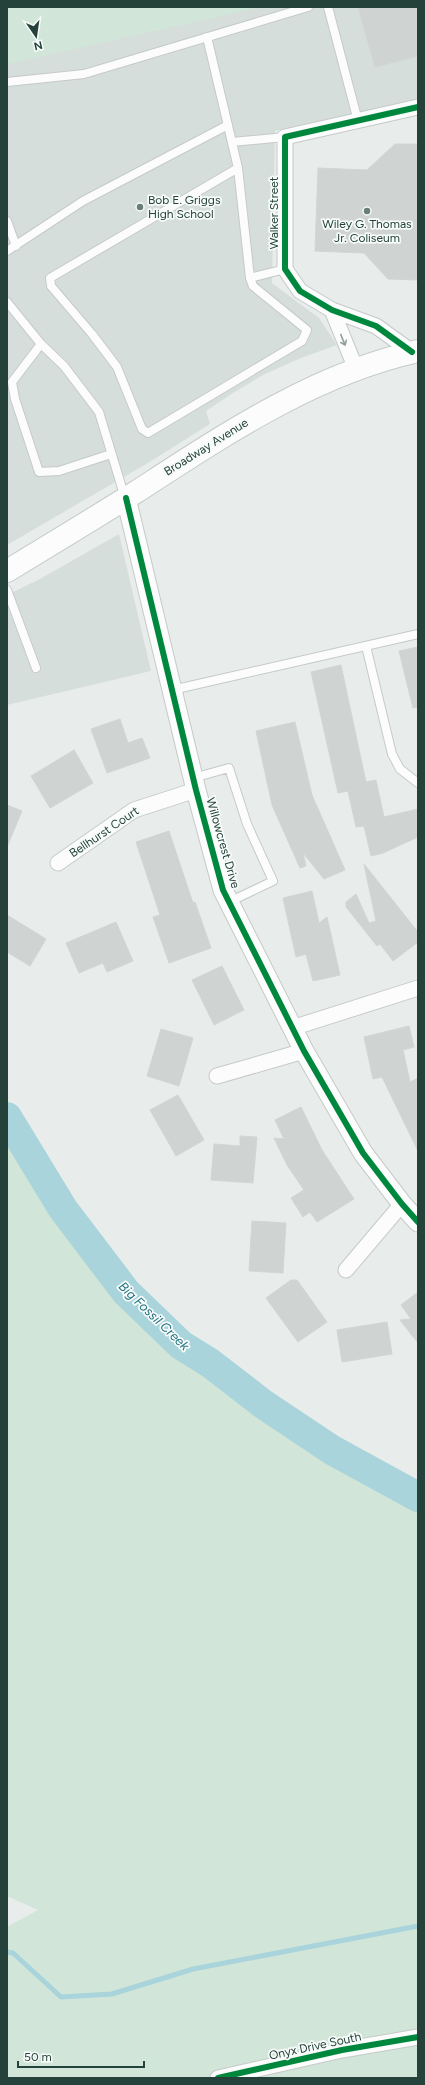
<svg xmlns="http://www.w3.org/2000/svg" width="425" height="2085" viewBox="0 0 425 2085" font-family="Figtree,sans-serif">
	<rect width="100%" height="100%" fill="#e8edeb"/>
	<path fill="#d6dedb" d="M 7,7 L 418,7 L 418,99 L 275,131 L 272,283 L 319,318 L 337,345 L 301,358 L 263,375 L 233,393 L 206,411 L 210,424 L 148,463 L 7,545 Z
		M 119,534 L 151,671 L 7,705 L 7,595 L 40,579 Z"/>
	<path fill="#d1e6d8" d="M 7,7 L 262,7 L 7,64 Z
		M 7,1117 L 63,1209 L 126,1292 L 181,1345 L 210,1363 L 263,1404 L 332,1450 L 418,1497 L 418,2078 L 7,2078 L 7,1927 L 38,1910 L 7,1896 Z"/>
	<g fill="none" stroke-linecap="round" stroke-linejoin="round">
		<path stroke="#a9d4db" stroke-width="5" d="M 7,1952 L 13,1953 L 61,1997 L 112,1994 L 193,1969 L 418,1926"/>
		<path stroke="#a9d4db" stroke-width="30" d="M 7,1117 L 63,1209 L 126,1292 L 181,1345 L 210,1363 L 263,1404 L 332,1450 L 418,1497"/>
	</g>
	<path fill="#cfd4d2" stroke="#d1d6d4" d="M 358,7 L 418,7 L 418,56 L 375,67 Z
		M 395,144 L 418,144 L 418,280 L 388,279 L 364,253 L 315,251 L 318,168 L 367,170 Z
		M 418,647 L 418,707 L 413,708 L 399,651 Z
		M 341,665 L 366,782 L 376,780 L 384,817 L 418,809 L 418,837 L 383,853 L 371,856 L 364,826 L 356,827 L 348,791 L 338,793 L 311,672 Z
		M 120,719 L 128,743 L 142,738 L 150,758 L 107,773 L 91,729 Z
		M 295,722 L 312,795 L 345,870 L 324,879 L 303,853 L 306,866 L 300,868 L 272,805 L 256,731 Z
		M 74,750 L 93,783 L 50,808 L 31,776 Z
		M 7,805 L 22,811 L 7,847 Z
		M 169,831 L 193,903 L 195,902 L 211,948 L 169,963 L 153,917 L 160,915 L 136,842 Z
		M 364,864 L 418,932 L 418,942 L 393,961 L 380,944 L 377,946 L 346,907 L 346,902 L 356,894 L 369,923 L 376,921 Z
		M 312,891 L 319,923 L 327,917 L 340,975 L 313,981 L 306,954 L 296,957 L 283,898 Z
		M 7,915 L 46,939 L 30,966 L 7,952 Z
		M 116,922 L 133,961 L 107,972 L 103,963 L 79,973 L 66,943 Z
		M 222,966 L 244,1010 L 214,1025 L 192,980 Z
		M 409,1026 L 414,1047 L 403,1050 L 410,1082 L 418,1078 L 418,1151 L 382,1077 L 373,1079 L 364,1037 Z
		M 161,1029 L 193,1038 L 179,1086 L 147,1076 Z
		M 178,1095 L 204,1140 L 176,1156 L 150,1110 Z
		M 301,1107 L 322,1150 L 354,1199 L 317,1222 L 310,1212 L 303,1217 L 291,1198 L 304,1190 L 287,1165 L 274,1138 L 284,1139 L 275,1120 Z
		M 240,1136 L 257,1137 L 253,1183 L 211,1180 L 214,1144 L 240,1146 Z
		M 252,1221 L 286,1223 L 283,1273 L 249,1271 Z
		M 291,1280 L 297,1280 L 327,1322 L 298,1342 L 266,1298 Z
		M 418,1292 L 418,1343 L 400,1320 L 411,1319 L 401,1305 Z
		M 387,1322 L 392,1354 L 342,1362 L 337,1330 Z"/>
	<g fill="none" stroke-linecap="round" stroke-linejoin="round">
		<g stroke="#c5cac8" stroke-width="10">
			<path id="service" d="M 328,7 L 358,121
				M 207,37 L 238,168
				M 7,82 L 84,74 L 308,7
				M 232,142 L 285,137
				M 7,221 L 16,246
				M 7,251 L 83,201 L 228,125
				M 250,278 L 238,168 L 50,278 L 51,286 L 92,334 L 117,367 L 142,429 L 148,433 L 302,341 L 307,330 L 253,286 L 250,278 L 285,269
				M 7,302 L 41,344 L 64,366 L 99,412 L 125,498
				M 41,344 L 12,382 L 15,399 L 39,472 L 59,471 L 111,454
				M 7,590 L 36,668
				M 366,646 L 392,754 L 400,769 L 418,783
				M 172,690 L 418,634
				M 193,778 L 229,768 L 247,824 L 273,881 L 229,902"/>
		</g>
		<g stroke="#c5cac8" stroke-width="17">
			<path id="minor" d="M 332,310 L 356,369
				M 412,352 L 376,326 L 332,310 L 300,291 L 285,269 L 285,137 L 418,107
				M 58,863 L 134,810 L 196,790
				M 292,1028 L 418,988
				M 217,1076 L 304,1051
				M 346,1270 L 402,1204
				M 218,2078 L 342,2050 L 418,2037"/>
		</g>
		<g stroke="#c5cac8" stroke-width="21">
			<path id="tertiary" d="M 126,498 L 196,790 L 223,890 L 304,1051 L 363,1153 L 402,1204 L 418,1222"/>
		</g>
		<g stroke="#c3cbc8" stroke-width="24">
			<path id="secondary" d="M 7,571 C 50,545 93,519 136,492 C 224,435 314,374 418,351"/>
		</g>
		<use href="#service" stroke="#fcfcfc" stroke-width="8"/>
		<use href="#minor" stroke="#fcfcfc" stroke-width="15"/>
		<use href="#tertiary" stroke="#fcfcfc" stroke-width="19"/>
		<use href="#secondary" stroke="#fcfcfc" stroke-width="22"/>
		<g stroke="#f7fbf9" stroke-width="8">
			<path id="cycleway" d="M 412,352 L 376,326 L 332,310 L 300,291 L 285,269 L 285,137 L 418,107
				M 126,498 L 196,790 L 223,890 L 304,1051 L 363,1153 L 402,1204 L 418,1222
				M 218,2078 L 342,2050 L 418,2037"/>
		</g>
		<use href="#cycleway" stroke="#00873e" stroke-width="6"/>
	</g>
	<defs><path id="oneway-shaft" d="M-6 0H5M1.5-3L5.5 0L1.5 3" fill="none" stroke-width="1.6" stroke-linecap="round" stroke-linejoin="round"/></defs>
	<use stroke="#909f9b" href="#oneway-shaft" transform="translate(343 340) rotate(68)"/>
	<g fill="#697e78" stroke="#f7fbf9" stroke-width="1.5">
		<circle cx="140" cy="207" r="4"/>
		<circle cx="367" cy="211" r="4"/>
	</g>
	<g text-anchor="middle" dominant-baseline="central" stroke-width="3.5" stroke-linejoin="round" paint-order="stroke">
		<g font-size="12" fill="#24423a" stroke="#f7fbf9" text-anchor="start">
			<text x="148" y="200">Bob E. Griggs<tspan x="148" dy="14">High School</tspan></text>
			<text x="367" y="224" text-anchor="middle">Wiley G. Thomas<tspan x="367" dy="14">Jr. Coliseum</tspan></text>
		</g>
		<g font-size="12" fill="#24423a" stroke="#f7fbf9">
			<text transform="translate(274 213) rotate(-90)">Walker Street</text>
			<text transform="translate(206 447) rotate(-32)">Broadway Avenue</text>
			<text transform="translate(104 832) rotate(-34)">Bellhurst Court</text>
			<text transform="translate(223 843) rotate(74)">Willowcrest Drive</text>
			<text transform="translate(315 2046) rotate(-12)">Onyx Drive South</text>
		</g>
		<g font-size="13" font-style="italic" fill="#1c6f80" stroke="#f7fbf9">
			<text transform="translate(154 1316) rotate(44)">Big Fossil Creek</text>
		</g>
	</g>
	<rect width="425" height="2085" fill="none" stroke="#24423a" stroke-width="16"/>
	<g transform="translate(36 36) rotate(167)" stroke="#f7fbf9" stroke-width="3" paint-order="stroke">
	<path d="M0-3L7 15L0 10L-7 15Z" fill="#24423a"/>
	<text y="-6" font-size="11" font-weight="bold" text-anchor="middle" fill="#24423a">N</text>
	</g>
	<path d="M18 2061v6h126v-6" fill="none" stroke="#24423a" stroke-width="2"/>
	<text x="24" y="2061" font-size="12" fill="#24423a" stroke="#f7fbf9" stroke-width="3" paint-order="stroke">50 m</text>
</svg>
